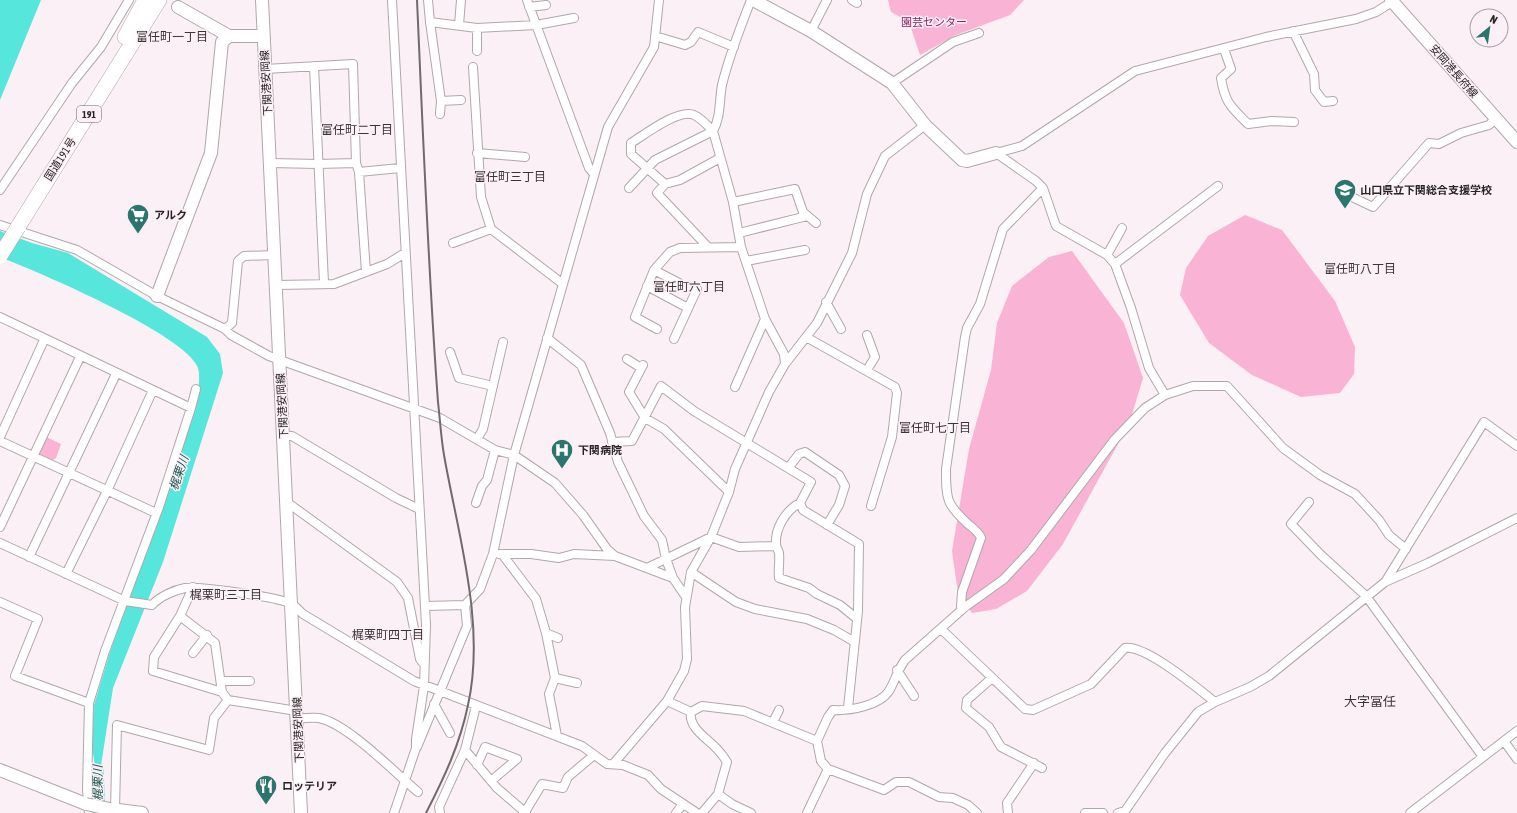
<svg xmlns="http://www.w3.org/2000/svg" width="1517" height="813" viewBox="0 0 1517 813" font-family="'Asap Condensed','Noto Sans JP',sans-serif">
	<rect width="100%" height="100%" fill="#fbf0f5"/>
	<path fill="#f9b3d4" d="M 888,0 L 1024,0 L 1010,15 L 956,35 L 920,55 L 909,22 L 891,12 Z
		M 1245,215 L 1282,230 L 1335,301 L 1355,347 L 1354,374 L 1340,393 L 1301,397 L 1252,375 L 1209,343 L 1180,295 L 1186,268 L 1208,236 Z
		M 1072,251 L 1124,323 L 1143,378 L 1129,424 L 1063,544 L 1027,591 L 996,609 L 972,613 L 958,593 L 952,551 L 969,449 L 991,370 L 997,323 L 1012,286 L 1049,257 Z
		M 42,435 L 61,444 L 56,458 L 51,461 L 37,453 Z"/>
	<path fill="#56e6dc" d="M 0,0 L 41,0 L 0,100 Z
		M 0,231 L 32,243 L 68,253 L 207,337 L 220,354 L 223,373 L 163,562 L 113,688 L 98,785 L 91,741 L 94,705 L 110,652 L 191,416 C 195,401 202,383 198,368 C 187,335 36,271 0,257 Z"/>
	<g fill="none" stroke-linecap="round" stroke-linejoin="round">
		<path stroke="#56e6dc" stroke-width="13" d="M 97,769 L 99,813"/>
		<g stroke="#b1a7ab" stroke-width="10">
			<path id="street" d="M 392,0 L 426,625 L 424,686 L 416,739 L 416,748 L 394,813
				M 428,0 L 430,22
				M 527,0 L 589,168 L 594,174
				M 751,0 C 740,28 729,56 722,85 C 719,101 721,117 713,131 L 733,202 L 741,247 L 765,319 L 784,354 L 785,364
				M 852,0 L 857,3
				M 529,7 L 546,5
				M 459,25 L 461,0
				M 477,28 L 477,51
				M 811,31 L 827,0
				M 1293,31 L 1314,74 L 1315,90 L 1324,102 L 1333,101
				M 655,36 L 685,45 L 691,42 L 698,32 L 734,47
				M 1224,49 L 1231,69 L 1221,78 C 1225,103 1231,107 1248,124 L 1272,121 L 1294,122
				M 314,66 L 324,283
				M 473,67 L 481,197 L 491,229 L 563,284
				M 265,69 L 353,64 L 356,163 L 359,172 L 366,272
				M 892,83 L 953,42 L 979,33
				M 441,101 L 461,100
				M 440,114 L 441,101 L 430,22 L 477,28 L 536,25 L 574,18
				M 477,153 L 525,157
				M 996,153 L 1022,146 L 1135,71 L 1266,37 L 1356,19 L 1376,12 L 1395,0
				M 996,153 L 1036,181 L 1043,188 L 1056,226 L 1107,255 L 1115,264 L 1131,308 L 1149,368 L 1165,395
				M 270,163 L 318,164 L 356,163
				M 359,172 L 400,168
				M 665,184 L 657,193 L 707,246
				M 629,188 L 655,160 L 713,131 C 708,126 701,118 694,115 C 679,108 644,135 631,143 L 631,154 L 665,184 L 680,180 L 720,158
				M 0,190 L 72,83 L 101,47 L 129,0
				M 1354,198 L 1373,207 L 1429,143 L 1439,144 L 1461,133 L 1489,125 L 1496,118
				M 733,202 L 795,189 L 803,212 L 816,223
				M 0,225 L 77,250 L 157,296 L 225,329 L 231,335 L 269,356 L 440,418 L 495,450 L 514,455 L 555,483 L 583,515 L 607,549 L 615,556
				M 739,233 L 807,216
				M 453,243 L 491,229
				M 1107,255 L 1122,228
				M 746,261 L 805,250
				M 1115,264 L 1218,186
				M 654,270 L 679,283
				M 277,285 L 334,284 L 387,264 L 405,253
				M 647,286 L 688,308
				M 826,302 L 841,329
				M 0,317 L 191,408
				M 225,329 L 232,323 L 238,261 L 244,256 L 275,255
				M 657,329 L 635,317 L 654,270 L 670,252 L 680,248 L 741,247
				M 867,335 L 875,357 L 867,370
				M 806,337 L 895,387 L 897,393 L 892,437 L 871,506
				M 547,338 L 581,365 L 610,433 L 618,462 L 644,516 L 662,540 L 666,559 L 673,578 L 686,597
				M 674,339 L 697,289
				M 450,352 L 459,378 L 493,386
				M 627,359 L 641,368
				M 643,365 L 629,392 L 645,418 L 664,429 L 729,492
				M 735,387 L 765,319
				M 284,436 L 292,436 L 396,498 L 419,509
				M 0,437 L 44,340
				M 477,439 L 483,429 L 503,342
				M 0,441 L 156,513
				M 612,442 L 632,441 L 661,386 L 694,411 L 811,482 L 800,503
				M 789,467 L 799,454 L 805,452 L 839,475 L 845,486 L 839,505 L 827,525
				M 1309,502 L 1291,524 L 1321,555 L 1366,596 L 1483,757
				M 288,503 L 397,582 L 408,598 L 420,659 L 423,663
				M 476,503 L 482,486 L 487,480 L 495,450
				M 0,527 L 80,357
				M 0,543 L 125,601 L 152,605 C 159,597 174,590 185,588 C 198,586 280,597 291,604 C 296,606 299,611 303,614 L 414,681 L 582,746 L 607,764 L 623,765 L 648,775 L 661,789 L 697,813
				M 499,554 L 531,554 L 559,558 L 574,554 L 615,556 L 673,578
				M 502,554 L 536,599 L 546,633 L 555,678 L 549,694 L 557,736
				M 29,557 L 116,374
				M 647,568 L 711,537 L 739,547 L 776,546
				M 691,572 L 736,602 L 755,609 L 807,619 L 834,630 L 853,641
				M 66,574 L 107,491 L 153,390
				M 1387,579 L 1484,422 L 1517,446
				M 0,602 L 38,619 L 15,676 L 89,703
				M 425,606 L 465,605
				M 965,607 L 961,606 L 962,592 L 981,538 C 979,532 973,528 968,524 C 946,504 946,499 946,469 L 965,337 L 967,328 L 980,304 L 1003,229 L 1043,188
				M 180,616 L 215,643 L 222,692
				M 941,629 L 1025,709 L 1033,710 L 1091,684 L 1125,648 C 1146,645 1197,688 1215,702
				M 546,633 L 558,638
				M 193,653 L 207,635
				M 897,670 L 914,696
				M 555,678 L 577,683
				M 992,678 L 967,700 L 966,708 L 989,727 L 1001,747 L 1042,768
				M 221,681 L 250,681
				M 228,700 L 297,711
				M 667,701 L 691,712
				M 434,704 L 450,733
				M 848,708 L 858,611 L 859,544 L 803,510 L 800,503 C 786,510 775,528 776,544 C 776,548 778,549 779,553 C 780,561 778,570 779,578 L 809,588 L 817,594 L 840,605 L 856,618
				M 691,712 L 702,706 L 744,711 L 817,741
				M 691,712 C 688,728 708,739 717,749 C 721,753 724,757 727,762 L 718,794 L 702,813
				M 297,719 C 304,718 312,717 319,718 C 348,724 394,772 418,792
				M 773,722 L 779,710
				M 1504,741 L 1517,759
				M 417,747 L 467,626 L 465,605 L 480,589 L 493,554 L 514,455 L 608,127 L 654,47 L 659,0
				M 465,750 L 497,788 L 526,813
				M 614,763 L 667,701 L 684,671 L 687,659 L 685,607 L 691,572 L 711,537 L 729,492 L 735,469 L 769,392 L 785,364 L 817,323 L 852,253 L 867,194 L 885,156 L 925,125
				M 477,765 L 485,747 L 517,759 L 491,781
				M 718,794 L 732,804 L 751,813
				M 115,810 L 117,725 L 209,750 L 214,718 L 228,700 L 222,692 L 153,671 L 154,657 L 180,616 L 193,587
				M 525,812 L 542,784 L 563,788 L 568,777 L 594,755
				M 89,813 L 87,790 L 89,703 L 105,651 L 159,507 L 191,408 L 196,389
				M 440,813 L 439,807 L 465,750 L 476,706
				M 676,813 L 683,804
				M 807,813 L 828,769
				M 977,813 L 968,805 L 953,798 L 939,797 L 909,782 L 896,782 L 884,790 L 828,769 L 821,761 L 817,741 L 828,717 L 833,710 C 849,711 879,706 889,691 C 895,681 897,671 905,660 L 965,607 L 1004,579 L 1031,550 L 1115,439 L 1145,408 L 1165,395 L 1193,386 L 1227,386 L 1283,448 L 1320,475 L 1355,494 L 1379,520 L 1389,535 L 1406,549
				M 1008,813 L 1007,803 L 1034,763
				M 1085,813 L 1103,813
				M 1118,813 L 1125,811 L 1165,753 L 1198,712 L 1215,702 L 1250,687 L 1269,676 L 1385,582 L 1428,563 L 1517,518
				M 1410,813 L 1517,731"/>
		</g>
		<g stroke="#b1a7ab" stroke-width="14">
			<path id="secondary" d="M 262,0 L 301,813
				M 753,0 L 811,31 L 892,83 L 925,125 L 962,160 L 967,161 L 996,153
				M 1391,0 L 1517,142
				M 178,7 L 229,36
				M 157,296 L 211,153 L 222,42 L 229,36 L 263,36
				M 0,770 L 86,804
				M 110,809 L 142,813"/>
		</g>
		<g stroke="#b1a7ab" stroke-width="16">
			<path id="highway" d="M 125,37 L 145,0
				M 18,227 L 159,0"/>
		</g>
		<use href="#street" stroke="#fff" stroke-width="8"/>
		<use href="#secondary" stroke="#fff" stroke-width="12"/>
		<use href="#highway" stroke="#fff" stroke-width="15"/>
		<path stroke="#716a6d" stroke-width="2" d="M 417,0 C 423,134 428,268 438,402 C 440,419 441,438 444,455 C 458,535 486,624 468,705 C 460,744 444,778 426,813"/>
		<g stroke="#b1a7ab" stroke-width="14" stroke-linecap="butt">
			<path id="secondary-bridge" d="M 86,804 L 110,809"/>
		</g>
		<g stroke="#b1a7ab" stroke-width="16" stroke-linecap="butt">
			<path id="highway-bridge" d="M 0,256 L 18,227"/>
		</g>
		<use href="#secondary-bridge" stroke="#fff" stroke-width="12"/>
		<use href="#highway-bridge" stroke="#fff" stroke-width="15"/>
	</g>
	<defs>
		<g id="school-pin" transform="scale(1.15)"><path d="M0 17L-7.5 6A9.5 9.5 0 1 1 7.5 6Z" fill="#2c756f" stroke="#fbf0f5"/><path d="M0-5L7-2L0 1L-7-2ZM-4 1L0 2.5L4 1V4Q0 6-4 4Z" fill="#fff"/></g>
		<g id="supermarket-pin" transform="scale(1.15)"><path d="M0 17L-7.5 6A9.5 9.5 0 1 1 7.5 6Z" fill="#2c756f" stroke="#fbf0f5"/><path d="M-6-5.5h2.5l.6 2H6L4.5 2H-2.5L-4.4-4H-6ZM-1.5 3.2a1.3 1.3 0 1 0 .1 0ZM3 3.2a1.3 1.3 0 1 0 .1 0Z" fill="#fff"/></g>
		<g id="hospital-pin" transform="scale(1.15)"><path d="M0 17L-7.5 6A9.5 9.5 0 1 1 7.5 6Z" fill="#2c756f" stroke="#fbf0f5"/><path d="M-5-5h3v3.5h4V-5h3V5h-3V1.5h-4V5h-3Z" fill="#fff"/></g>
		<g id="restaurant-pin" transform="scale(1.15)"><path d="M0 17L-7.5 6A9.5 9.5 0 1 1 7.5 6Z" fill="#2c756f" stroke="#fbf0f5"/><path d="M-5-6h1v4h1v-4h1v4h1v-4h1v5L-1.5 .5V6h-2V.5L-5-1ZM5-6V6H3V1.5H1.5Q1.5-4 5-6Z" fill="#fff"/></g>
	</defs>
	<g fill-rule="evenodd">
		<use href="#school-pin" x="1345" y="190"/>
		<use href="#supermarket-pin" x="138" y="215"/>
		<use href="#hospital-pin" x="562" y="450"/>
		<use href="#restaurant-pin" x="266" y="786"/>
	</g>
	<g text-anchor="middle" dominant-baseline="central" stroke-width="3" stroke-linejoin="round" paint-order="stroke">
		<rect fill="#fbf0f5" stroke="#676164" stroke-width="1" x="77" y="106" width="24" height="16" rx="3"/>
		<g font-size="10" font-weight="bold" fill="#282426">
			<text x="89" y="114">191</text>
		</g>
		<g font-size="11" fill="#8e2461" stroke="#fbf0f5">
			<text x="934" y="22">園芸センター</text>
		</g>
		<g font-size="11" fill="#282426" stroke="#fbf0f5">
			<text transform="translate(1454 71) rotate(49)">安岡港長府線</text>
			<text transform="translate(266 83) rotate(-93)">下関港安岡線</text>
			<text transform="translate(60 159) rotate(-58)">国道191号</text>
			<text transform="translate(282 406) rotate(-93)">下関港安岡線</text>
			<text transform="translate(298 730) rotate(-92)">下関港安岡線</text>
		</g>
		<g font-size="11" font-weight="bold" fill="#282426" stroke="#fbf0f5" text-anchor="start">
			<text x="1360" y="190">山口県立下関総合支援学校</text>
			<text x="154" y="215">アルク</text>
			<text x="578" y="450">下関病院</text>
			<text x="282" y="786">ロッテリア</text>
		</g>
		<g font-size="12" fill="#3c3337" stroke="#fbf0f5">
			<text x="172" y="37">富任町一丁目</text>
			<text x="357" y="130">富任町二丁目</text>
			<text x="510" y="177">富任町三丁目</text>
			<text x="1360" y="269">富任町八丁目</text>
			<text x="689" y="287">富任町六丁目</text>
			<text x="935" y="428">富任町七丁目</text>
			<text x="226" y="595">梶栗町三丁目</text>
			<text x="388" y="635">梶栗町四丁目</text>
		</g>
		<g font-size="12" font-style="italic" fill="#1a5652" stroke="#fbf0f5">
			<text transform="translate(179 473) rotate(-71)">梶栗川</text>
			<text transform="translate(98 783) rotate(-91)">梶栗川</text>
		</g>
		<g font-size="13" fill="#3c3337" stroke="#fbf0f5">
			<text x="1370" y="701">大字冨任</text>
		</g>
	</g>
	<g transform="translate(1489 28) rotate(29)"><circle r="19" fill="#fbf0f5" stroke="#a79ea2"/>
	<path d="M0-3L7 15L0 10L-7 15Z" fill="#2c756f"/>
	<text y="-6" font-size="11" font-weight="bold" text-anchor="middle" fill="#282426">N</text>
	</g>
</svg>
